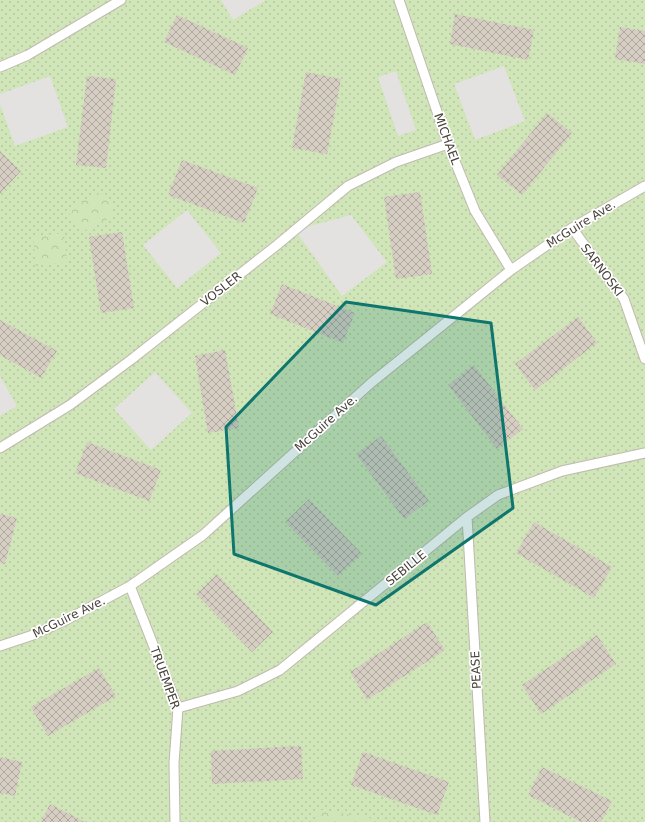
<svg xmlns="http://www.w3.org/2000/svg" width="645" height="822" viewBox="0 0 645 822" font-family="'DejaVu Sans',sans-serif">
	<defs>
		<pattern id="grass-dots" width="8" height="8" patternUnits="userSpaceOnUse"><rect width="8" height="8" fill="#d0e5b8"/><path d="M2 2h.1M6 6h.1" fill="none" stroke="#b4c69f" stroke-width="1.8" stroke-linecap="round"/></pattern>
		<pattern id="park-crowns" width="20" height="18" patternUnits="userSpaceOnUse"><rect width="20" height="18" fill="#d0e5b8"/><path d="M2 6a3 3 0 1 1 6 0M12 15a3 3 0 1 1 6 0" fill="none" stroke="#b4c69f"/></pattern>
		<pattern id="building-cross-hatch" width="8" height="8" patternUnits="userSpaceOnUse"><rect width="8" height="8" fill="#d6cec2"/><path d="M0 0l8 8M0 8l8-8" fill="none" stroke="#b0a99f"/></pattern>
	</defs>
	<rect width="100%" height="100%" fill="#f5f2ec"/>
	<path fill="url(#grass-dots)" d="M 0,0 L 645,0 L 645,822 L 0,822 Z"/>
	<path fill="url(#park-crowns)" d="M 103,191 L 113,204 L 111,217 L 90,230 L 78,229 L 67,209 Z
		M 64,233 L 67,262 L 36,266 L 33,237 Z
		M 315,809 L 392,822 L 315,822 Z"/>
	<path fill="#e4e2e0" d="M 221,0 L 266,0 L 233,20 Z
		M 504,66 L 525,121 L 475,140 L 454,84 Z
		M 396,71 L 416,130 L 398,136 L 378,77 Z
		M 50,76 L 68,127 L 15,146 L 0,104 L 0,94 Z
		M 187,210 L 221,253 L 177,288 L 143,245 Z
		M 351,215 L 387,262 L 342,296 L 295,230 Z
		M 155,372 L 192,413 L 151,450 L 114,409 Z
		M 0,376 L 17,406 L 0,416 Z"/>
	<path fill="url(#building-cross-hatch)" d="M 455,14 L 534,30 L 528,60 L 450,44 Z
		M 177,15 L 248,48 L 235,75 L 164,42 Z
		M 620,27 L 645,31 L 645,64 L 615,59 Z
		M 306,72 L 341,79 L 327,154 L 292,148 Z
		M 87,76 L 116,79 L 106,168 L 76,165 Z
		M 547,113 L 572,133 L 522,195 L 497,175 Z
		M 0,151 L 21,171 L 0,194 Z
		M 182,160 L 258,188 L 244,223 L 168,195 Z
		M 420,192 L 432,274 L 396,279 L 384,197 Z
		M 122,232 L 134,308 L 101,313 L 89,237 Z
		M 282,284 L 355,313 L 343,343 L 270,314 Z
		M 578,317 L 597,343 L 535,390 L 515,364 Z
		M 0,320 L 57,351 L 41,378 L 0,355 Z
		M 225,350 L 239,428 L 208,433 L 195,356 Z
		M 474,365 L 523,429 L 497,449 L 448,385 Z
		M 381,436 L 429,501 L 404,519 L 356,454 Z
		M 87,442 L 161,470 L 149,501 L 75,473 Z
		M 309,499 L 362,554 L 338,576 L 285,522 Z
		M 0,514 L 17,518 L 5,564 L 0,563 Z
		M 534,522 L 612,567 L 594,598 L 516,553 Z
		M 217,574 L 273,632 L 252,652 L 196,594 Z
		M 427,622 L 445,650 L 367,700 L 350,672 Z
		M 597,635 L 616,664 L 541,714 L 522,685 Z
		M 99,668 L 116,696 L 48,736 L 31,707 Z
		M 301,746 L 303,779 L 212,784 L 211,751 Z
		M 363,752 L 449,782 L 437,815 L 351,785 Z
		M 0,757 L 22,762 L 15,796 L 0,793 Z
		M 542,767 L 612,801 L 601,822 L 581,822 L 528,795 Z
		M 50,804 L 85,822 L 41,822 Z"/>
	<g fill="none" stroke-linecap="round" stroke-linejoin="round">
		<g stroke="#c0baaf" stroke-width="11">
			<path id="lane" d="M 399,0 L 448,144 L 475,211 L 511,270
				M 0,67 L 28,55 L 121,0
				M 572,228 L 624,299 L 645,359
				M 0,448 L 70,405 L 132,359 L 277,245 L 348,186 L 396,162 L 448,144
				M 467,517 L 485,822
				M 130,586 L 178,708 L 174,763 L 175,822
				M 0,646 L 33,635 L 66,620 L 130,586 L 203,535 L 371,383 L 511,270 L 572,228 L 645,186
				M 178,708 L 238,691 L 280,670 L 467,517 L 498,495 L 562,471 L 645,453"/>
		</g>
		<use href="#lane" stroke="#fff" stroke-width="9"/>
	</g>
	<path fill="#0f766e" fill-opacity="0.2" stroke="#0f766e" stroke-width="3" stroke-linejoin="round" d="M 346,302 L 491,323 L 513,508 L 376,605 L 234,554 L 226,427 Z"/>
	<g text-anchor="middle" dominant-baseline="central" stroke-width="3.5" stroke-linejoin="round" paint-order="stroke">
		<g font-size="12" fill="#49433a" stroke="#fff">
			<text transform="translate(447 139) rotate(70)">MICHAEL</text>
			<text transform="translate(581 224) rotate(-32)">McGuire Ave.</text>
			<text transform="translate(602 270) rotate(53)">SARNOSKI</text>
			<text transform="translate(221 289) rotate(-38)">VOSLER</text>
			<text transform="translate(326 423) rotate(-42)">McGuire Ave.</text>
			<text transform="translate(406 568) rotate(-39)">SEBILLE</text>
			<text transform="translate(69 617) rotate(-26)">McGuire Ave.</text>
			<text transform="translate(476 670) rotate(-93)">PEASE</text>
			<text transform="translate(165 678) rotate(70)">TRUEMPER</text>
		</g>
	</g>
</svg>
